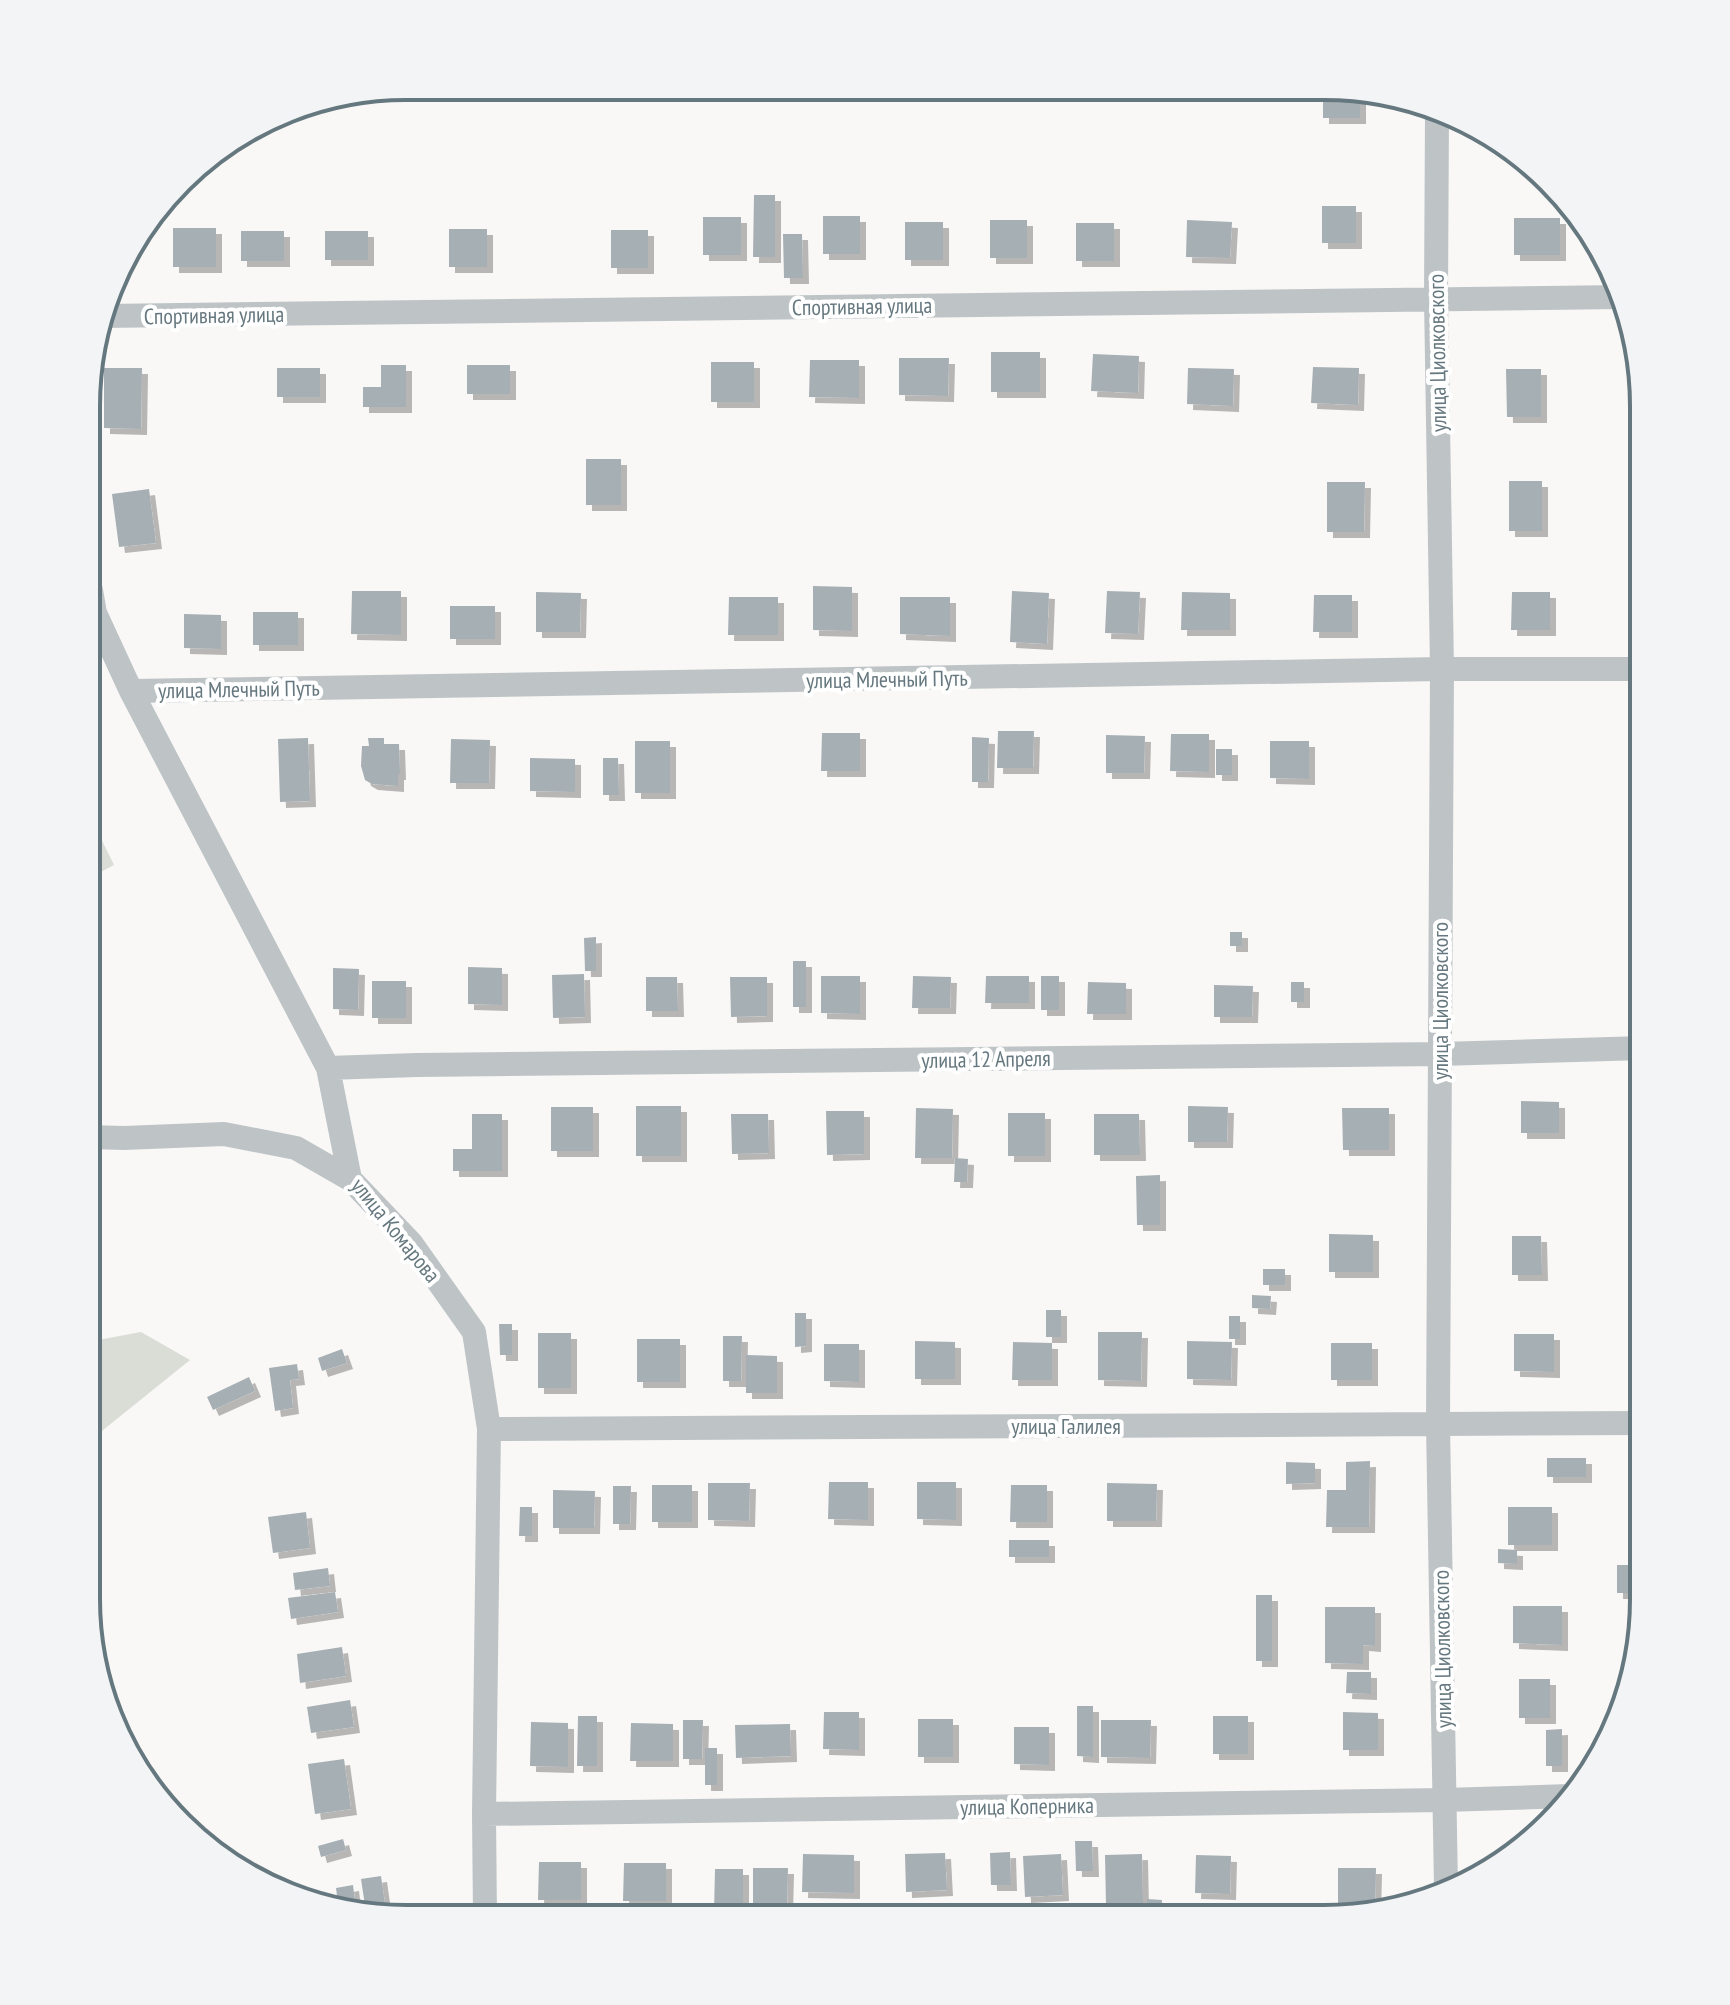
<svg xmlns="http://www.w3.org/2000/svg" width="1730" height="2005" viewBox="0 0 1730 2005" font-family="'PT Sans Narrow',sans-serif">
	<defs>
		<filter id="shadow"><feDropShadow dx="6" dy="6" stdDeviation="0" flood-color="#0004"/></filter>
	</defs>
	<rect width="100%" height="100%" fill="#f9f8f7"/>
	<path fill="#daddd6" d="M 90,816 L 114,865 L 89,878 Z
		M 141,1332 L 190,1360 L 87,1443 L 87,1342 Z"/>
	<path fill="#a6afb3" filter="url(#shadow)" d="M 1323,89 L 1360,89 L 1360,118 L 1323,118 Z
		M 754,195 L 775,195 L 775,257 L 753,257 Z
		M 1322,206 L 1356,206 L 1356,243 L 1322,243 Z
		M 823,216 L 860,216 L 860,254 L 823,254 Z
		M 703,217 L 741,217 L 741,255 L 703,255 Z
		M 1514,218 L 1560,218 L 1560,255 L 1514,255 Z
		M 990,220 L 1027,220 L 1027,258 L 990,258 Z
		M 1187,220 L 1232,222 L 1230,258 L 1186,257 Z
		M 905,222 L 943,222 L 943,260 L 905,260 Z
		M 1076,223 L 1114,223 L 1114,261 L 1076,261 Z
		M 173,228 L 216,228 L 216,267 L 173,267 Z
		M 449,229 L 487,229 L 487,267 L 449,267 Z
		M 611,230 L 648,230 L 648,268 L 611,268 Z
		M 241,231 L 284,231 L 284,261 L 241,261 Z
		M 325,231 L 368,231 L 368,260 L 325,260 Z
		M 783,234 L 802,234 L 803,278 L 784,278 Z
		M 991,352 L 1040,352 L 1040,392 L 991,392 Z
		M 1093,354 L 1139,356 L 1138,393 L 1091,391 Z
		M 899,358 L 949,358 L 948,396 L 899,395 Z
		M 810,360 L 859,360 L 859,398 L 809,397 Z
		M 711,362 L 754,362 L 754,402 L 711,402 Z
		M 381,365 L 406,365 L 406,407 L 363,407 L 363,387 L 381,387 Z
		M 467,365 L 510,365 L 510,394 L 467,394 Z
		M 1313,367 L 1359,368 L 1358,405 L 1311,403 Z
		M 104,368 L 142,368 L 141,429 L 104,428 Z
		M 277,368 L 320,368 L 320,397 L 277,397 Z
		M 1188,368 L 1234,369 L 1233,406 L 1187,404 Z
		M 1506,369 L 1541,369 L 1541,417 L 1507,417 Z
		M 586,459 L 621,459 L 621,505 L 586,505 Z
		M 1509,481 L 1542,481 L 1542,531 L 1509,531 Z
		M 1327,482 L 1365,482 L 1364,532 L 1327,532 Z
		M 149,489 L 156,543 L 119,547 L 112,494 Z
		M 813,586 L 852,587 L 852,631 L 813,630 Z
		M 352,591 L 401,591 L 401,635 L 351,634 Z
		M 1012,591 L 1049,593 L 1047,644 L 1010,642 Z
		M 1107,591 L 1140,592 L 1138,634 L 1105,633 Z
		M 536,592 L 581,593 L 580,632 L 536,632 Z
		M 1182,592 L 1230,593 L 1230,630 L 1181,630 Z
		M 1512,592 L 1550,592 L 1550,630 L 1511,630 Z
		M 1314,595 L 1352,595 L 1352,632 L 1313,632 Z
		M 729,597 L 778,597 L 778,635 L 728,635 Z
		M 900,597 L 950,597 L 950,636 L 900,634 Z
		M 450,606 L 495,606 L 495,639 L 450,639 Z
		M 253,612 L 298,612 L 298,645 L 253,645 Z
		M 184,614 L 221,615 L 221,649 L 184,648 Z
		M 998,731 L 1034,731 L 1033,768 L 997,768 Z
		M 822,733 L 860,733 L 860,771 L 821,771 Z
		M 1171,734 L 1209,734 L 1209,772 L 1170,771 Z
		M 1106,735 L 1145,736 L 1144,773 L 1106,773 Z
		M 972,737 L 989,738 L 988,782 L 972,782 Z
		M 308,738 L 310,801 L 280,802 L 278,739 Z
		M 368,738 L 384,738 L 384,744 L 399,744 L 400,774 L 398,774 L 398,786 L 372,784 L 365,780 L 361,766 L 362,746 L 369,746 Z
		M 451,739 L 490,740 L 489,783 L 450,783 Z
		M 635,741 L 670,741 L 670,793 L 635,793 Z
		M 1270,741 L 1309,741 L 1309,779 L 1270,778 Z
		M 1216,749 L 1232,749 L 1232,775 L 1216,775 Z
		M 530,758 L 575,759 L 575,792 L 530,791 Z
		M 603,758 L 618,758 L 619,795 L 603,795 Z
		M 1230,932 L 1242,932 L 1242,946 L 1230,946 Z
		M 596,937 L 596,971 L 585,971 L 584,938 Z
		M 793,961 L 806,961 L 806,1007 L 793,1007 Z
		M 468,967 L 502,968 L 502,1005 L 468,1004 Z
		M 333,968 L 359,969 L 358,1010 L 333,1009 Z
		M 584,974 L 585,1017 L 553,1018 L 552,975 Z
		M 821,976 L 860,976 L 860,1014 L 821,1013 Z
		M 913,976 L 951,977 L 950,1008 L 912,1008 Z
		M 986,976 L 1029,976 L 1029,1003 L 985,1003 Z
		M 1041,976 L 1059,976 L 1059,1010 L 1041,1010 Z
		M 646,977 L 677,977 L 678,1011 L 646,1011 Z
		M 730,977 L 767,977 L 767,1016 L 731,1017 Z
		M 372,981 L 406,981 L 406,1018 L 372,1018 Z
		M 1088,982 L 1126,983 L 1126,1014 L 1087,1014 Z
		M 1291,982 L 1304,982 L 1304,1002 L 1291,1002 Z
		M 1214,985 L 1253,986 L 1252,1017 L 1214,1017 Z
		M 1521,1101 L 1559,1102 L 1559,1133 L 1521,1133 Z
		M 636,1106 L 681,1106 L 681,1156 L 636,1156 Z
		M 1188,1106 L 1228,1107 L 1227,1142 L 1188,1142 Z
		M 551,1107 L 593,1107 L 593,1151 L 551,1151 Z
		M 916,1108 L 953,1109 L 952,1158 L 915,1158 Z
		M 1342,1108 L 1389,1108 L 1389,1150 L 1343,1150 Z
		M 826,1111 L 864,1111 L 864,1154 L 827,1155 Z
		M 1008,1113 L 1045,1113 L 1045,1156 L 1008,1156 Z
		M 472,1114 L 502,1114 L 502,1171 L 453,1171 L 453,1149 L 472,1149 Z
		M 731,1114 L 768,1114 L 769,1153 L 732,1154 Z
		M 1094,1114 L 1139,1114 L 1140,1155 L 1094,1155 Z
		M 955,1158 L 968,1159 L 967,1182 L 954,1182 Z
		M 1160,1175 L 1160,1225 L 1137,1225 L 1136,1176 Z
		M 1329,1234 L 1373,1235 L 1373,1272 L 1329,1272 Z
		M 1512,1236 L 1541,1236 L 1542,1275 L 1512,1275 Z
		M 1263,1269 L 1285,1269 L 1285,1285 L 1263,1285 Z
		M 1252,1295 L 1271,1296 L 1270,1309 L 1252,1308 Z
		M 1046,1310 L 1061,1310 L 1061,1337 L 1046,1337 Z
		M 795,1313 L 806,1313 L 806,1346 L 795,1347 Z
		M 1229,1316 L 1240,1316 L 1240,1339 L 1229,1339 Z
		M 499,1324 L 512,1324 L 512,1355 L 500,1355 Z
		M 1098,1332 L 1142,1332 L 1141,1381 L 1098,1380 Z
		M 538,1333 L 571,1333 L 571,1388 L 538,1388 Z
		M 1514,1334 L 1554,1334 L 1554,1372 L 1514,1371 Z
		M 723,1336 L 742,1336 L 741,1381 L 723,1381 Z
		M 637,1339 L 680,1339 L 680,1382 L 637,1382 Z
		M 915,1341 L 955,1342 L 955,1379 L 915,1379 Z
		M 1187,1341 L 1232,1342 L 1231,1380 L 1187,1379 Z
		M 1013,1342 L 1052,1343 L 1052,1380 L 1012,1380 Z
		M 1331,1343 L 1372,1343 L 1372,1380 L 1331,1380 Z
		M 824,1344 L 859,1344 L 859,1382 L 824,1381 Z
		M 342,1349 L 347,1363 L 322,1371 L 318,1358 Z
		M 746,1355 L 777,1356 L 777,1393 L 746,1393 Z
		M 297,1364 L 299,1379 L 290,1380 L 293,1408 L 275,1411 L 269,1368 Z
		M 249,1377 L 255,1391 L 213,1410 L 207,1397 Z
		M 1547,1458 L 1586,1458 L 1586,1477 L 1547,1477 Z
		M 1370,1461 L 1369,1527 L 1326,1527 L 1327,1490 L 1346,1490 L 1346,1462 Z
		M 1286,1462 L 1315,1463 L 1315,1483 L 1286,1484 Z
		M 829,1482 L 868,1482 L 868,1520 L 828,1519 Z
		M 917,1482 L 956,1482 L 956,1520 L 917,1519 Z
		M 708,1483 L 750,1483 L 749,1521 L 708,1520 Z
		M 1107,1483 L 1157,1484 L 1156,1521 L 1107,1521 Z
		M 652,1485 L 692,1485 L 692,1522 L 652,1522 Z
		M 1011,1485 L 1047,1485 L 1047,1522 L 1010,1522 Z
		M 613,1486 L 631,1486 L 630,1524 L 613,1524 Z
		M 553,1490 L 595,1491 L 594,1528 L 553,1528 Z
		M 520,1507 L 532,1507 L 532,1536 L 519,1536 Z
		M 1508,1507 L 1552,1507 L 1552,1545 L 1508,1545 Z
		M 306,1512 L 310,1548 L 273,1553 L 268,1517 Z
		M 1009,1540 L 1049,1540 L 1049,1557 L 1009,1557 Z
		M 1498,1549 L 1517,1550 L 1517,1564 L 1498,1563 Z
		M 1617,1565 L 1632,1565 L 1632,1593 L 1617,1593 Z
		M 328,1568 L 330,1586 L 295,1590 L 293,1573 Z
		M 335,1592 L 338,1612 L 291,1619 L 288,1598 Z
		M 1256,1595 L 1272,1595 L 1272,1661 L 1256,1661 Z
		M 1513,1606 L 1562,1606 L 1562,1645 L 1513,1643 Z
		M 1325,1607 L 1375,1607 L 1375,1646 L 1363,1645 L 1363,1664 L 1325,1663 Z
		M 342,1647 L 346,1676 L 300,1683 L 297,1654 Z
		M 1347,1672 L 1371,1672 L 1371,1694 L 1346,1693 Z
		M 1519,1679 L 1550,1679 L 1550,1718 L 1519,1718 Z
		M 350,1700 L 354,1727 L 311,1733 L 307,1707 Z
		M 1077,1706 L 1093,1706 L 1093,1757 L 1077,1756 Z
		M 824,1712 L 859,1712 L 859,1750 L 823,1749 Z
		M 1343,1712 L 1378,1713 L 1378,1750 L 1343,1750 Z
		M 578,1716 L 597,1716 L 597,1766 L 577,1766 Z
		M 1213,1716 L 1248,1716 L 1248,1754 L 1213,1754 Z
		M 918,1719 L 953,1719 L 953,1757 L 918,1757 Z
		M 683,1720 L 703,1720 L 702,1759 L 683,1759 Z
		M 1101,1720 L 1151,1720 L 1150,1758 L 1101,1757 Z
		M 531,1722 L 568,1723 L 568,1767 L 530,1766 Z
		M 631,1723 L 673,1724 L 673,1761 L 630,1761 Z
		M 790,1724 L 791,1756 L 736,1758 L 735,1725 Z
		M 1014,1727 L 1049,1727 L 1049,1765 L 1014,1764 Z
		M 1562,1729 L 1562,1766 L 1546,1766 L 1546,1730 Z
		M 705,1748 L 717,1748 L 717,1785 L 705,1785 Z
		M 344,1759 L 351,1809 L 315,1814 L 308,1764 Z
		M 343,1839 L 346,1850 L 321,1857 L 318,1846 Z
		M 1075,1841 L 1092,1841 L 1093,1871 L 1076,1871 Z
		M 1010,1852 L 1011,1885 L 991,1885 L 990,1853 Z
		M 945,1853 L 947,1890 L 906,1892 L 905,1854 Z
		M 803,1854 L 854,1855 L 854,1893 L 802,1892 Z
		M 1061,1854 L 1063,1895 L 1025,1897 L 1023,1856 Z
		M 1142,1854 L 1143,1904 L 1106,1905 L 1105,1855 Z
		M 1196,1855 L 1231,1856 L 1230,1894 L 1195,1893 Z
		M 539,1862 L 581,1862 L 581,1900 L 538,1900 Z
		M 624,1863 L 666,1863 L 666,1901 L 623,1901 Z
		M 753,1868 L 788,1868 L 787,1908 L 753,1907 Z
		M 1338,1868 L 1376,1868 L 1375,1909 L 1347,1918 L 1338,1918 Z
		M 715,1869 L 743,1869 L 743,1913 L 714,1913 Z
		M 381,1876 L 387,1918 L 366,1912 L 361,1879 Z
		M 353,1885 L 356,1910 L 338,1904 L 336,1888 Z
		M 1147,1899 L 1162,1900 L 1161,1918 L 1147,1918 Z"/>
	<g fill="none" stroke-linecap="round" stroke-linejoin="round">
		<path stroke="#bec4c6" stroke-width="24" d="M 1437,115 L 1436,298 L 1442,669 L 1438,1424 L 1446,1888
			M 103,316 L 1622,297
			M 91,590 L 95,613 L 131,691 L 328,1068 L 350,1179 L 411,1243 L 474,1332 L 489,1429 L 484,1814 L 485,1918
			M 131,691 L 1442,669 L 1644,669
			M 328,1068 L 417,1065 L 1440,1054 L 1644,1048
			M 88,1137 L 124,1138 L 224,1134 L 296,1148 L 350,1179
			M 489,1429 L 1643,1423
			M 484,1814 L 1444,1800 L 1570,1796"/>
	</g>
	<g text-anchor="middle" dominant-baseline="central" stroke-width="8" stroke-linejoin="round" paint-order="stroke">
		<g font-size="22" fill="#66787f" stroke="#fff">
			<text transform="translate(862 306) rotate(-1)">Спортивная улица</text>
			<text transform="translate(214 315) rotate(-1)">Спортивная улица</text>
			<text transform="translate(1437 353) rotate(-91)">улица Циолковского</text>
			<text transform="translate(887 679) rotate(-1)">улица Млечный Путь</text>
			<text transform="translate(239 689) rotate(-1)">улица Млечный Путь</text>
			<text transform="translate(1440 1001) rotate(-90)">улица Циолковского</text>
			<text transform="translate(986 1059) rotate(-1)">улица 12 Апреля</text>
			<text transform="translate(396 1230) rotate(51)">улица Комарова</text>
			<text x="1066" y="1426">улица Галилея</text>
			<text transform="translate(1442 1649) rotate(-91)">улица Циолковского</text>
			<text transform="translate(1027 1806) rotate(-1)">улица Коперника</text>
		</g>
	</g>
	<path d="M0 0H1730V2005H0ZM406 100H1324A306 306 0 0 1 1630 406V1599A306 306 0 0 1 1324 1905H406A306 306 0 0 1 100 1599V406A306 306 0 0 1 406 100Z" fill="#f3f4f5" fill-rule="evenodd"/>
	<path fill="none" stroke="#66787f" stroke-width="4" d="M406 100H1324A306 306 0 0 1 1630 406V1599A306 306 0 0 1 1324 1905H406A306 306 0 0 1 100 1599V406A306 306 0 0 1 406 100Z"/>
</svg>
